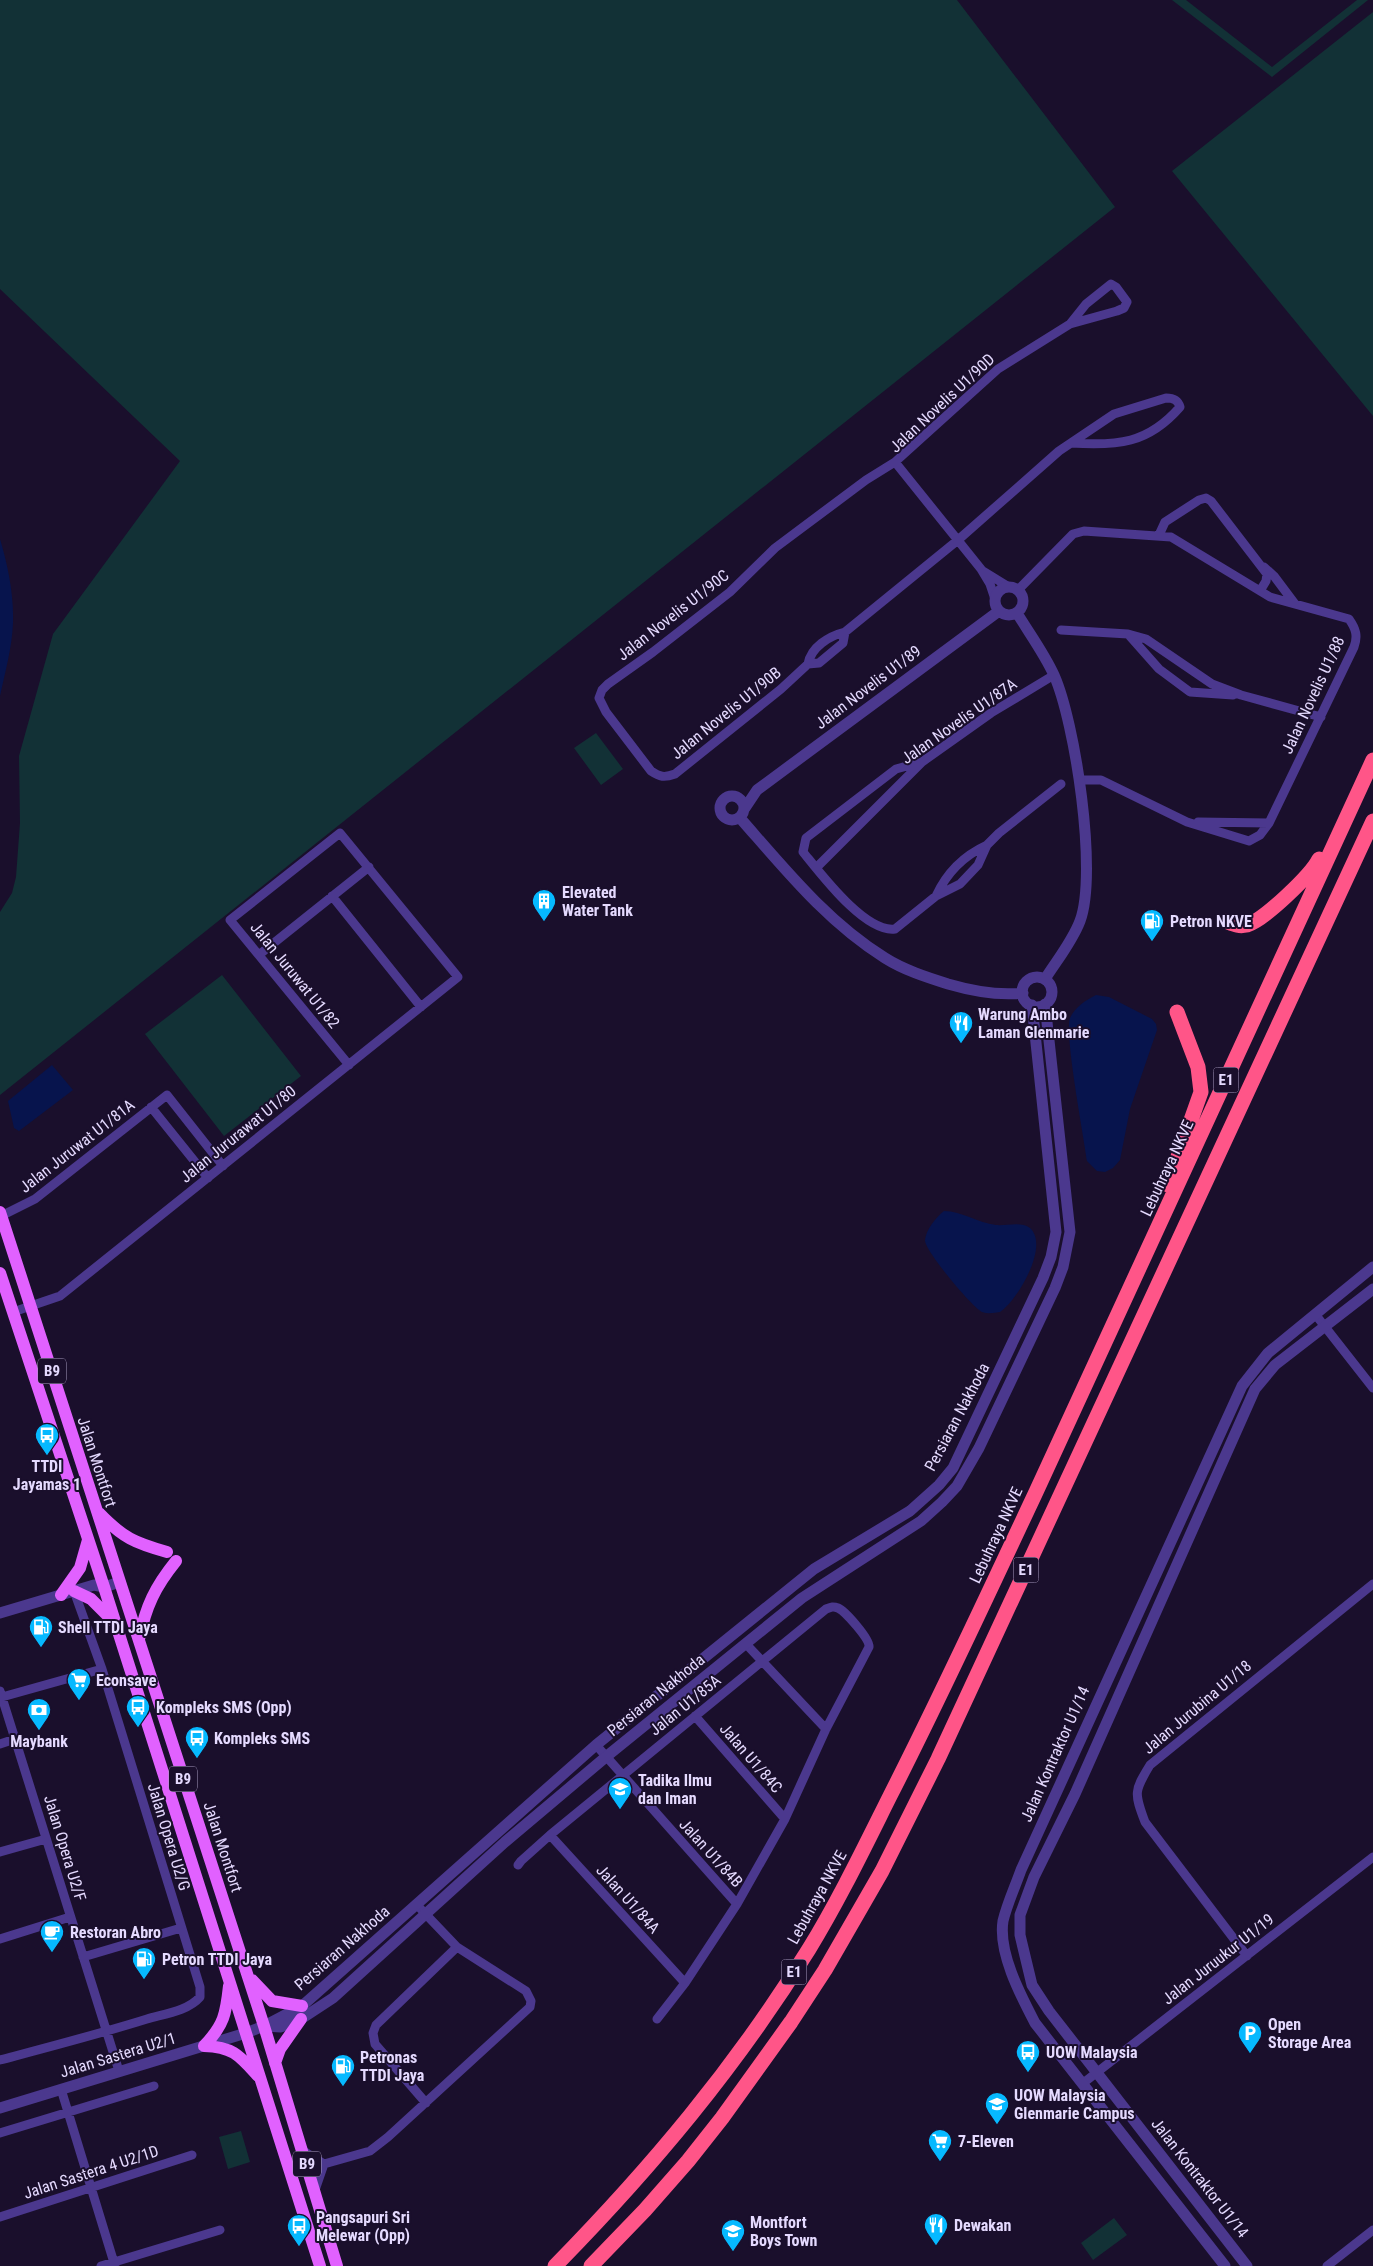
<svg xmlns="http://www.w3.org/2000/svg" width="1373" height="2266" viewBox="0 0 1373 2266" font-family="'Roboto Condensed',sans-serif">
	<rect width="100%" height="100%" fill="#1a0f2c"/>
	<path fill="#123136" d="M 0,0 L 957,0 L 1115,207 L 0,1095 L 0,912 L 12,893 L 16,877 L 20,823 L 19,756 L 53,634 L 180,461 L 0,289 Z
		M 1172,0 L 1186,0 L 1272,67 L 1357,0 L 1368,0 L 1272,77 Z
		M 1373,12 L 1373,416 L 1172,171 Z
		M 596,733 L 623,769 L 601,785 L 574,748 Z
		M 222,975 L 301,1076 L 224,1136 L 145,1034 Z
		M 241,2131 L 250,2162 L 228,2169 L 219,2137 Z
		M 1114,2218 L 1127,2235 L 1093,2260 L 1081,2243 Z"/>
	<path fill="#07144d" d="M 0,539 C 8,566 14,595 13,623 C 12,648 5,672 0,696 Z
		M 1096,995 L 1109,997 L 1152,1019 L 1156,1024 L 1157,1030 L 1130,1109 L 1120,1160 L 1113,1168 L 1105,1172 L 1097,1171 L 1087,1161 C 1084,1137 1064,1033 1070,1018 C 1075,1007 1086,1000 1096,995 Z
		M 52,1065 L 73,1090 L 19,1131 L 14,1128 L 8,1101 Z
		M 944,1211 C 962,1211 978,1223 996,1225 C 1006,1226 1022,1221 1030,1228 C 1050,1246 1017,1301 1000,1312 C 994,1313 988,1314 982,1312 C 972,1307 924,1250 925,1240 C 926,1230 936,1217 944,1211 Z"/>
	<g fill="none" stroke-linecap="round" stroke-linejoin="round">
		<path stroke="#4b388e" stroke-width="9" d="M 895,462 L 981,569 L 990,584 L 995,599
			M 1159,535 L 1165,522 L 1199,500 L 1206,498 L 1211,501 L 1267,574 L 1266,581 L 1260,591
			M 1264,567 L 1274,576 L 1295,604
			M 983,571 L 1009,587
			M 1018,590 L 1073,534 L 1084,531 L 1171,537 L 1270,597 L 1349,619 C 1356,629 1358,636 1354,647 L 1269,823 L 1260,835 L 1249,841 L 1187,822 L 1101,780 L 1080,780
			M 1061,630 L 1128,634 L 1146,639 L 1212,684 L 1241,695 L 1321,717
			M 845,632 L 843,643 L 819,663 L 808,664 L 781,689 L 675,774 C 664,778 660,777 651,771 L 606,712 L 599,698 L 602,690 L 608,684 L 653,652 L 730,592 L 775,548 L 866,480 L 895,462 L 998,369 L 1070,324 L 1117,311 L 1124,308 L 1127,302 L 1116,287 L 1111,284 L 1086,304 L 1070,324
			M 1128,634 L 1159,669 L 1190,692 L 1233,695
			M 808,664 C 811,647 829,636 845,632 L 958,540 L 1059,451 L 1114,414 L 1166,398 C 1174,398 1178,400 1180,407 C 1148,444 1117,446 1071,443
			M 922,762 L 896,769 L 806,838 L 803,852 C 821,874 865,933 895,929 L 936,896 L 960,884 L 978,865 L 987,845 L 999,833 L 1061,784
			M 1198,822 L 1269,823
			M 816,868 L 922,762 L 991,713 L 1054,675
			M 332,896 L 421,1007
			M 936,896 C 947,872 963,856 987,845
			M 260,954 L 369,867
			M 151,1107 L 208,1178
			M 1,1216 L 35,1199 L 167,1095 L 223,1166
			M 13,1312 L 60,1296 L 458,977 L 340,833 L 230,920 L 349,1065
			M 1315,1314 L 1373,1388
			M 746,1644 L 826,1729
			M 0,1691 L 119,2071
			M 2,1697 L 102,1669
			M 695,1716 L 785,1819
			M 0,1744 L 15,1739
			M 596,1745 L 737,1904
			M 550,1835 L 685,1983
			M 0,1852 L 46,1839
			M 518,1865 L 521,1861 L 550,1835 L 826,1609 C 831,1607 833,1606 838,1608 C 845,1611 870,1639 869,1647 L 826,1729 L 785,1819 L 737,1904 L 685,1983 L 657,2019
			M 0,1939 L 70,1917
			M 1247,1956 L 1145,1822 C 1134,1793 1134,1791 1150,1765 L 1373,1584
			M 83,1957 L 181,1928
			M 0,2060 C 49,2047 99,2034 147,2019 C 164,2014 188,2011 200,1997 L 200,1987 L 102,1669 L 74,1591
			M 1082,2084 L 1373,1857
			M 61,2089 L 115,2266
			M 426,2103 L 375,2044 L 373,2033 L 376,2025 L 457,1947
			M 0,2133 L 154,2086
			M 302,2150 L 324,2164
			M 324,2164 L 370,2151 L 388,2137 L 530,2007 L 531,2001 L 526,1991 L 457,1947 L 416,1904
			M 315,2190 L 324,2164
			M 0,2217 L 192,2155
			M 101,2266 L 220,2230
			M 1327,2266 L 1373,2230"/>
		<path stroke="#4b388e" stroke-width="11" d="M995 601a14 14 0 1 1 28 0a14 14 0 1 1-28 0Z
			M 1017,613 C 1029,633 1044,653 1054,675 C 1075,722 1098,873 1080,921 C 1072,942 1057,960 1045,979
			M720 808a12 12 0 1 1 24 0a12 12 0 1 1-24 0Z
			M 745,808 L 757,790 L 999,611
			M 740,818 C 784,868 827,922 885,958 C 904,970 926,977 948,984 C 972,991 997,996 1023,993
			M1022 992a15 15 0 1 1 30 0a15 15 0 1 1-30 0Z
			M 0,1613 L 94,1585 L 104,1587 L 120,1582
			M 264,2026 L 281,2027 L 301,2019 L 333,1998 L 505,1842 L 607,1756 L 802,1598 L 921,1521 L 942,1502 L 957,1486 L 979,1448 L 1055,1288 L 1063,1267 L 1070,1232 L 1045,1004
			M 0,2108 L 246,2033 L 264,2026 L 302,2006 L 596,1745 L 814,1569 L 910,1511 L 939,1485 L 953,1468 L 1043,1278 L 1051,1257 L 1056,1232 L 1032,1005
			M 1225,2266 L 1035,2023 C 1021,1996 998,1953 1003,1921 C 1007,1904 1015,1887 1021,1870 L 1242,1386 L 1268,1353 L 1373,1267
			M 1247,2266 L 1049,2011 L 1032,1985 L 1020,1935 L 1020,1915 L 1034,1877 L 1075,1794 L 1255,1389 L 1275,1365 L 1373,1289"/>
		<path stroke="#e161ff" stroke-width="12" d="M 0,1212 L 264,2026 L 337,2266
			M 0,1273 L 104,1587 L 320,2266
			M 99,1513 C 123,1538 135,1543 167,1552
			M 74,1591 L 91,1599 L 113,1621
			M 61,1595 L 80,1568 L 88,1540
			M 139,1639 C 146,1606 155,1587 176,1561
			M 252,1980 L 272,2001 L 302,2006
			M 204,2046 C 224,2025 226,2014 229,1986
			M 204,2046 C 233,2047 239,2055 258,2076
			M 275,2063 L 280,2049 L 301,2019"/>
		<path stroke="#f58" stroke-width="15" d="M 1225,921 C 1233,924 1238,927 1247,925 C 1264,920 1311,875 1319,859
			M 1168,1185 L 1201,1092 L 1198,1067 L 1177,1012
			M 555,2266 C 651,2168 736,2067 809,1949 C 839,1900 864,1848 890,1796 C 941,1696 988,1594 1036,1492 C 1150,1249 1260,1004 1373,760
			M 591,2266 L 645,2210 L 688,2161 L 722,2118 L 791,2022 L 825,1970 L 882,1871 L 938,1759 L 1373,821"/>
	</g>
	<defs>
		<g id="building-pin" transform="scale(1.25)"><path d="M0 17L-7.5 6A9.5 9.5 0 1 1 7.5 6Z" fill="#06b9ff" stroke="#1a0f2c"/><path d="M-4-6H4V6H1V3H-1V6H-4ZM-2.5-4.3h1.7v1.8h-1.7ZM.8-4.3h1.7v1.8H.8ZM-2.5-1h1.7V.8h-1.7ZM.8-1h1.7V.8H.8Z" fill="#fff"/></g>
		<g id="fuel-pin" transform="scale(1.25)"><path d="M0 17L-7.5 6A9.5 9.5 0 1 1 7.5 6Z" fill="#06b9ff" stroke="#1a0f2c"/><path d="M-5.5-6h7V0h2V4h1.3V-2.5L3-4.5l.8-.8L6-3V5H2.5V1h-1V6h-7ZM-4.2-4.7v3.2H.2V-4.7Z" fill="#fff"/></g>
		<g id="restaurant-pin" transform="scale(1.25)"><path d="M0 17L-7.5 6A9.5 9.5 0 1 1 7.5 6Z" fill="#06b9ff" stroke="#1a0f2c"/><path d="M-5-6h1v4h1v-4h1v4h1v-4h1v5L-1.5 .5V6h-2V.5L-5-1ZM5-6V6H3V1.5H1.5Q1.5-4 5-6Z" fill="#fff"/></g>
		<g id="bus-pin" transform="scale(1.25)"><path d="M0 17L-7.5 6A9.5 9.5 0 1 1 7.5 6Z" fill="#06b9ff" stroke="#1a0f2c"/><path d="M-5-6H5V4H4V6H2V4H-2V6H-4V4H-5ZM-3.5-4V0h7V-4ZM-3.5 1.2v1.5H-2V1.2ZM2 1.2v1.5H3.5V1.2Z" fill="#fff"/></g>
		<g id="supermarket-pin" transform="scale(1.25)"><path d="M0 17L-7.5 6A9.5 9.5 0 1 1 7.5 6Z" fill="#06b9ff" stroke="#1a0f2c"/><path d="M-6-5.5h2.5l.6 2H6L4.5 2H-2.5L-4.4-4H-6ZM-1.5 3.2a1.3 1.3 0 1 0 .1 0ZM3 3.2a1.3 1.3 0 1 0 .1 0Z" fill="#fff"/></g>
		<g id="bank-pin" transform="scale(1.25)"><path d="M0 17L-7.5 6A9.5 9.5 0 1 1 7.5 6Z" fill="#06b9ff" stroke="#1a0f2c"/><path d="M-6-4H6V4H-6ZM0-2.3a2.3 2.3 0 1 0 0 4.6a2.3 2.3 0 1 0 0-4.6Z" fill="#fff"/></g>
		<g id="school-pin" transform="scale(1.25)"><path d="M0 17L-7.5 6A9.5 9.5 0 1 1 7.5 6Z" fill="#06b9ff" stroke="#1a0f2c"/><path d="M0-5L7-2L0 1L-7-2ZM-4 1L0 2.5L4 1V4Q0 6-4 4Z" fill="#fff"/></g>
		<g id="cafe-pin" transform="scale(1.25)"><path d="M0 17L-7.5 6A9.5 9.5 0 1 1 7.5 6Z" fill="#06b9ff" stroke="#1a0f2c"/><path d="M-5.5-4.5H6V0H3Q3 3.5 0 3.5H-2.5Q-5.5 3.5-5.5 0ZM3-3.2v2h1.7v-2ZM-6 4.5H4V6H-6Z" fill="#fff"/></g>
		<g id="parking-pin" transform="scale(1.25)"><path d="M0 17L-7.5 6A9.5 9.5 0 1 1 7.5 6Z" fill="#06b9ff" stroke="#1a0f2c"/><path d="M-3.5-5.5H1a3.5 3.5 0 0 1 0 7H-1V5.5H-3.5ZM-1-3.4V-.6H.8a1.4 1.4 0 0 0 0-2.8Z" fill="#fff"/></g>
		<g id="university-pin" transform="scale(1.25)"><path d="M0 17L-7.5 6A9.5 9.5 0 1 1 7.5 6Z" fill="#06b9ff" stroke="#1a0f2c"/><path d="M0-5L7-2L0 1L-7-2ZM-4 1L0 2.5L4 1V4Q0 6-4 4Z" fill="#fff"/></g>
	</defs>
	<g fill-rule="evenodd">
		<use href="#building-pin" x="544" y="901"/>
		<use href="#fuel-pin" x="1152" y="921"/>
		<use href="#restaurant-pin" x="961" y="1023"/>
		<use href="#bus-pin" x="47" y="1435"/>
		<use href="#fuel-pin" x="41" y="1627"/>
		<use href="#supermarket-pin" x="79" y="1680"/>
		<use href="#bus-pin" x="138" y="1707"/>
		<use href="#bank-pin" x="39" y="1710"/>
		<use href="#bus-pin" x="197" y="1738"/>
		<use href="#school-pin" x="620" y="1789"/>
		<use href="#cafe-pin" x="52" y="1932"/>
		<use href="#fuel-pin" x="144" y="1959"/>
		<use href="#parking-pin" x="1250" y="2033"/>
		<use href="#bus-pin" x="1028" y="2052"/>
		<use href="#fuel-pin" x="343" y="2066"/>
		<use href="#university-pin" x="997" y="2104"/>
		<use href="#supermarket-pin" x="940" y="2141"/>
		<use href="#restaurant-pin" x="936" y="2225"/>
		<use href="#bus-pin" x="299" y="2226"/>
		<use href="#school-pin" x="733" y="2231"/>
	</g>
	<g text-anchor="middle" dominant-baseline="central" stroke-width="4" stroke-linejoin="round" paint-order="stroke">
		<g fill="#1a0f2c" stroke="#a89dc0" stroke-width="1">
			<rect x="1213.5" y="1067.5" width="25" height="25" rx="4"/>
			<rect x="38" y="1358.5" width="28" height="25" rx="4"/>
			<rect x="1013.5" y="1557.5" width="25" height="25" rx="4"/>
			<rect x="169" y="1766.5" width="28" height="25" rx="4"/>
			<rect x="781.5" y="1959.5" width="25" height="25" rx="4"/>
			<rect x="293" y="2151.5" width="28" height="25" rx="4"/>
		</g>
		<g font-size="15" font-weight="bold" fill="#e5daff">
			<text x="1226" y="1080">E1</text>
			<text x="52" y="1371">B9</text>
			<text x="1026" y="1570">E1</text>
			<text x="183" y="1779">B9</text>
			<text x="794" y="1972">E1</text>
			<text x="307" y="2164">B9</text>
		</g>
		<g font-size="16" fill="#e5daff" stroke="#1a0f2c">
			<text transform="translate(942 403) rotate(-43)">Jalan Novelis U1/90D</text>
			<text transform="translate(673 615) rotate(-38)">Jalan Novelis U1/90C</text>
			<text transform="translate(868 687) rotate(-37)">Jalan Novelis U1/89</text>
			<text transform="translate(1313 695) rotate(-65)">Jalan Novelis U1/88</text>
			<text transform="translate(726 713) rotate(-39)">Jalan Novelis U1/90B</text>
			<text transform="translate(959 721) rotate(-35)">Jalan Novelis U1/87A</text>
			<text transform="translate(295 975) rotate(51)">Jalan Juruwat U1/82</text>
			<text transform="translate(238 1134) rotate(-39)">Jalan Jururawat U1/80</text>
			<text transform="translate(77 1146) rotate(-38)">Jalan Juruwat U1/81A</text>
			<text transform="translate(1167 1168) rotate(-65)">Lebuhraya NKVE</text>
			<text transform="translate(957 1417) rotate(-62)">Persiaran Nakhoda</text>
			<text transform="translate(97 1462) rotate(72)">Jalan Montfort</text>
			<text transform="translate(996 1535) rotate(-65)">Lebuhraya NKVE</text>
			<text transform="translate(656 1695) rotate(-39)">Persiaran Nakhoda</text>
			<text transform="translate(685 1705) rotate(-39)">Jalan U1/85A</text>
			<text transform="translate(1197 1707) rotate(-40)">Jalan Jurubina U1/18</text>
			<text transform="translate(1055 1754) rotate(-66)">Jalan Kontraktor U1/14</text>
			<text transform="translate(751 1758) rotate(49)">Jalan U1/84C</text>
			<text transform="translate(169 1837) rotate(73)">Jalan Opera U2/G</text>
			<text transform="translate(223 1847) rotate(72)">Jalan Montfort</text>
			<text transform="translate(65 1848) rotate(73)">Jalan Opera U2/F</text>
			<text transform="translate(711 1853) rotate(48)">Jalan U1/84B</text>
			<text transform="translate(817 1897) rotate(-61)">Lebuhraya NKVE</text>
			<text transform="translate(628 1899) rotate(48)">Jalan U1/84A</text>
			<text transform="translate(342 1948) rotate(-41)">Persiaran Nakhoda</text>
			<text transform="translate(1218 1959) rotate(-38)">Jalan Juruukur U1/19</text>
			<text transform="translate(118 2055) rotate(-17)">Jalan Sastera U2/1</text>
			<text transform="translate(91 2172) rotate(-18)">Jalan Sastera 4 U2/1D</text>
			<text transform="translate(1200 2178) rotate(52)">Jalan Kontraktor U1/14</text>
		</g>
		<g font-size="16" font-weight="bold" fill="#e5daff" stroke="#1a0f2c" text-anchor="start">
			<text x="562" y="892">Elevated<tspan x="562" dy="18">Water Tank</tspan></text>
			<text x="1170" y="921">Petron NKVE</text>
			<text x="978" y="1014">Warung Ambo<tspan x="978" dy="18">Laman Glenmarie</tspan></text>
			<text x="47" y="1466" text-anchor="middle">TTDI<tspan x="47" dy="18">Jayamas 1</tspan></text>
			<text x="58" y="1627">Shell TTDI Jaya</text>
			<text x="96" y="1680">Econsave</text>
			<text x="156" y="1707">Kompleks SMS (Opp)</text>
			<text x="214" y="1738">Kompleks SMS</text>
			<text x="39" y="1741" text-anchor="middle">Maybank</text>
			<text x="638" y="1780">Tadika Ilmu<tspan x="638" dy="18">dan Iman</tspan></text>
			<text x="70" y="1932">Restoran Abro</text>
			<text x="162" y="1959">Petron TTDI Jaya</text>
			<text x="1268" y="2024">Open<tspan x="1268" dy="18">Storage Area</tspan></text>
			<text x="1046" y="2052">UOW Malaysia</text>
			<text x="360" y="2057">Petronas<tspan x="360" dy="18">TTDI Jaya</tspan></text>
			<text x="1014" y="2095">UOW Malaysia<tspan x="1014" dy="18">Glenmarie Campus</tspan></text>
			<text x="958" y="2141">7-Eleven</text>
			<text x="316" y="2217">Pangsapuri Sri<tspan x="316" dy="18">Melewar (Opp)</tspan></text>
			<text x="750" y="2222">Montfort<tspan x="750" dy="18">Boys Town</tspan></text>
			<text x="954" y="2225">Dewakan</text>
		</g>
	</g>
</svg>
